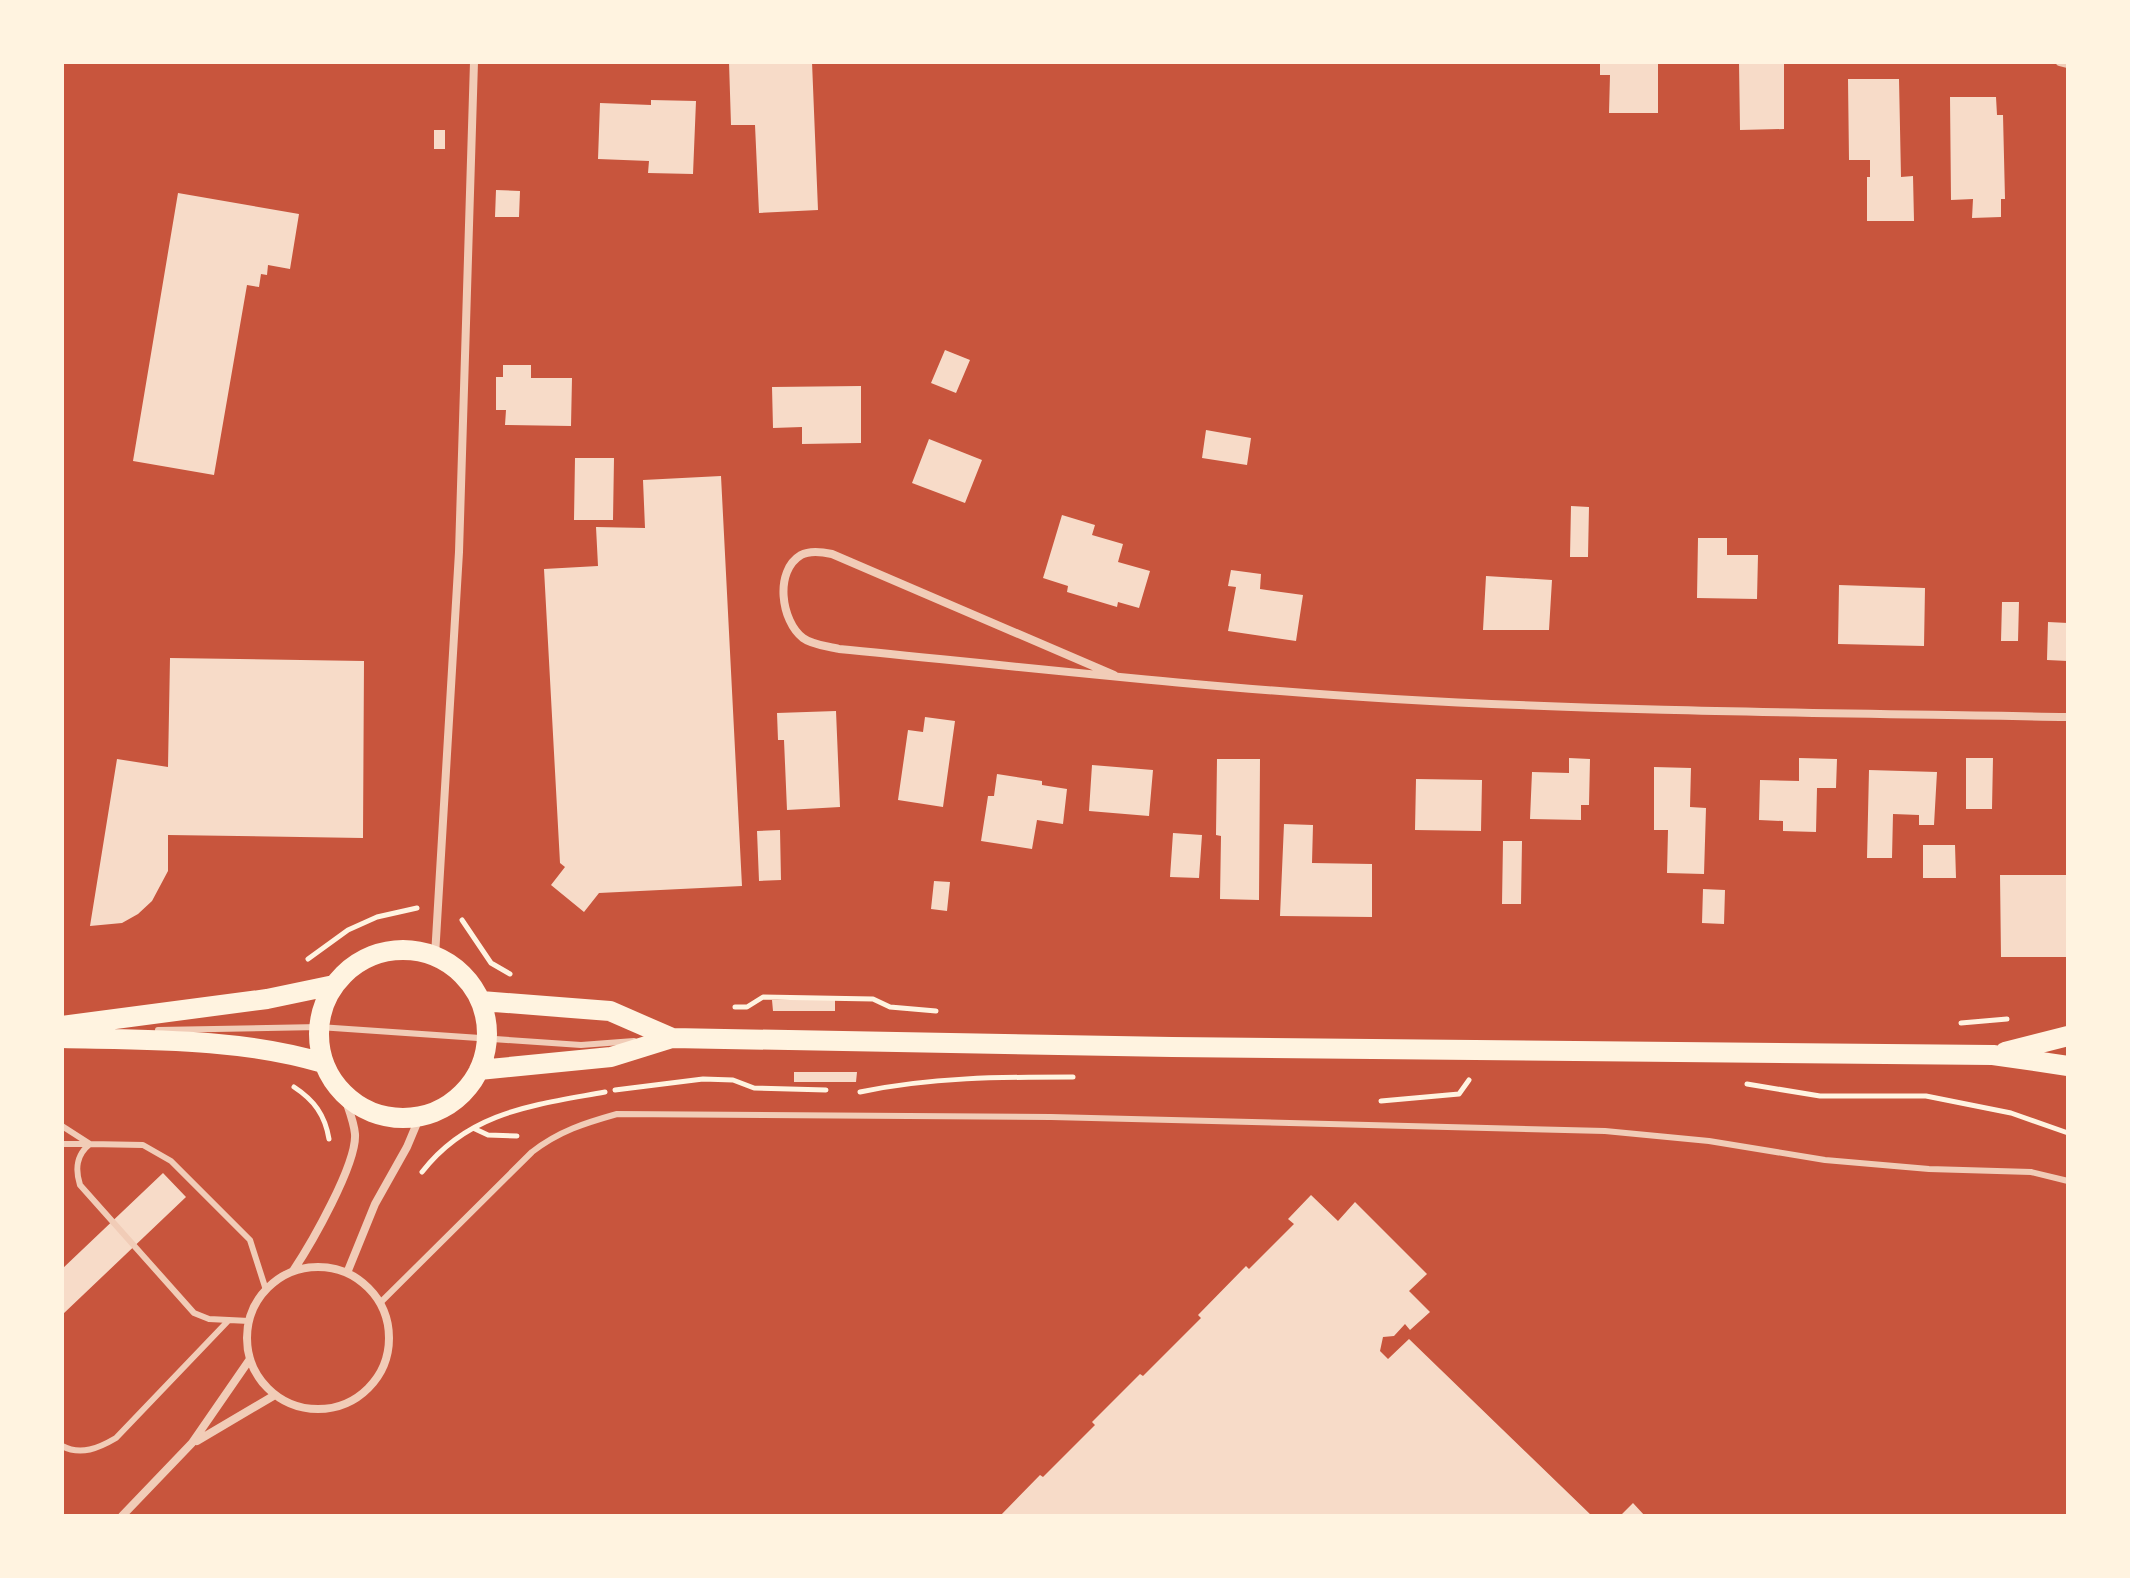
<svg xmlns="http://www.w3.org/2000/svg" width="2130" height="1578" viewBox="0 0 2130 1578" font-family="Barlow,sans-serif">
	<rect width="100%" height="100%" fill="#c8553d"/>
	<path fill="#f7dbc8" d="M 729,62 L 812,62 L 818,210 L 759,213 L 755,125 L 731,125 Z
		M 1600,62 L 1658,62 L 1658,113 L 1609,113 L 1610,75 L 1600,75 Z
		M 1739,62 L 1784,62 L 1784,129 L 1740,130 Z
		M 1848,79 L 1899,79 L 1901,177 L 1913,176 L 1914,221 L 1867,221 L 1867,177 L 1870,177 L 1870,160 L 1849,160 Z
		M 1950,97 L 1996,97 L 1997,115 L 2003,115 L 2005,199 L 2001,199 L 2001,217 L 1972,218 L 1973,199 L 1951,200 Z
		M 651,100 L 696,101 L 693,174 L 648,173 L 649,161 L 598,159 L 600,103 L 651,105 Z
		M 434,130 L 445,130 L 445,149 L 434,149 Z
		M 496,190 L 520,191 L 519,217 L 495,217 Z
		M 178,193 L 299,214 L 290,269 L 268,265 L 267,275 L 261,274 L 259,287 L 247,285 L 214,475 L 133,461 Z
		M 945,350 L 970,360 L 956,393 L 931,383 Z
		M 503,365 L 531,365 L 531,378 L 572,378 L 571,426 L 505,425 L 506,410 L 496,410 L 496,377 L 503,377 Z
		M 861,386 L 861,443 L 802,444 L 802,427 L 773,428 L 772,387 Z
		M 1206,430 L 1251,438 L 1247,465 L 1202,458 Z
		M 929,439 L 982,460 L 965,503 L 912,483 Z
		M 575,458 L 614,458 L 613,520 L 574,520 Z
		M 721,476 L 742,886 L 599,893 L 584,912 L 551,885 L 565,867 L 560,863 L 544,569 L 598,566 L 596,527 L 645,528 L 643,480 Z
		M 1571,506 L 1589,507 L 1588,557 L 1570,557 Z
		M 1062,515 L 1095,525 L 1092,535 L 1123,544 L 1118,562 L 1150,571 L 1139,608 L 1118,602 L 1117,607 L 1067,592 L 1068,586 L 1043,578 Z
		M 1698,538 L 1727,538 L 1727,555 L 1758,555 L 1757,599 L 1697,598 Z
		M 1231,570 L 1261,574 L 1260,589 L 1303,595 L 1296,641 L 1228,631 L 1236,587 L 1228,586 Z
		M 1486,576 L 1552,580 L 1549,630 L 1483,630 Z
		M 1839,585 L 1925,588 L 1924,646 L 1838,644 Z
		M 2002,602 L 2019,602 L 2018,641 L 2001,641 Z
		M 2048,622 L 2068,623 L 2068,661 L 2047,660 Z
		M 170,658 L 364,661 L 363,838 L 168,835 L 168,871 L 152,901 L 138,914 L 122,923 L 90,926 L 117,759 L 168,767 Z
		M 836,711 L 840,807 L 787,810 L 784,740 L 778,740 L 777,713 Z
		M 925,717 L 955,721 L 943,807 L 898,800 L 908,730 L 923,732 Z
		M 1569,758 L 1590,759 L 1589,805 L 1581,805 L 1581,820 L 1530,819 L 1532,772 L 1569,773 Z
		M 1799,758 L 1837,759 L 1836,788 L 1817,788 L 1816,832 L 1783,831 L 1783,821 L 1759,820 L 1760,780 L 1799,781 Z
		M 1966,758 L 1993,758 L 1992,809 L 1966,809 Z
		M 1217,759 L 1260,759 L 1259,900 L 1220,899 L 1221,836 L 1216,835 Z
		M 1092,765 L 1153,770 L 1149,816 L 1089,811 Z
		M 1654,767 L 1691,768 L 1690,807 L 1706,808 L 1704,874 L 1667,873 L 1668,830 L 1654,830 Z
		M 1869,770 L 1937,772 L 1934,825 L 1919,825 L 1919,815 L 1893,814 L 1892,858 L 1867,858 Z
		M 997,774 L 1042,781 L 1042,785 L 1067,789 L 1063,824 L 1037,820 L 1032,849 L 981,841 L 988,796 L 994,796 Z
		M 1416,779 L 1482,780 L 1481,831 L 1415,830 Z
		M 1284,824 L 1313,825 L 1312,863 L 1372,864 L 1372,917 L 1280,916 Z
		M 780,830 L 781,880 L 759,881 L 757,831 Z
		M 1173,833 L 1202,835 L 1199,878 L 1170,877 Z
		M 1503,841 L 1522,841 L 1521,904 L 1502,904 Z
		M 1923,845 L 1955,845 L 1956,878 L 1923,878 Z
		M 2000,875 L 2068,875 L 2068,957 L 2001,957 Z
		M 934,881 L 950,882 L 947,911 L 931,909 Z
		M 1703,889 L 1725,890 L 1724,924 L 1702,923 Z
		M 772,1000 L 835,1000 L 835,1011 L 773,1011 Z
		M 794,1072 L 857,1072 L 856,1082 L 794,1082 Z
		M 163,1173 L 186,1197 L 62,1315 L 62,1269 Z
		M 1311,1195 L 1338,1221 L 1355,1202 L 1427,1274 L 1409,1291 L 1430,1312 L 1410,1330 L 1405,1324 L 1394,1336 L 1383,1337 L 1380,1351 L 1388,1359 L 1409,1339 L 1592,1516 L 1000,1516 L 1040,1475 L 1043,1477 L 1095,1425 L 1092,1422 L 1140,1374 L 1143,1376 L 1201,1318 L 1198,1315 L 1246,1266 L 1249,1269 L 1294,1224 L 1288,1219 Z
		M 1633,1503 L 1645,1516 L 1620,1516 Z"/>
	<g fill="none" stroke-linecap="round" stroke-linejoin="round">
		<path stroke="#fff3e0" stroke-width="5" d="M 462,920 L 491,963 L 510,974
			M 308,959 L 348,930 L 377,917 L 417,908
			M 735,1007 L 747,1007 L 763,997 L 873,999 L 890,1007 L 936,1011
			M 1961,1023 L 2007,1019
			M 1747,1084 L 1820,1096 L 1926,1096 L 2011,1113 L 2068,1133
			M 294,1087 C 314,1100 325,1115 329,1139
			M 615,1090 L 703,1079 L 733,1080 L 754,1088 L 826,1090
			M 860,1092 C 931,1077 1001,1077 1073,1077
			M 1381,1101 L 1459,1094 L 1469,1080
			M 473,1128 L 488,1135 L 517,1136
			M 422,1172 C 469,1111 535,1105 605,1092"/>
		<path stroke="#f1ccb7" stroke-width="6" d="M 158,1030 L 319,1027 L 581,1045 L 634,1041
			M 62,1126 L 90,1144
			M 62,1144 L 90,1144
			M 380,1303 L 532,1152 C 559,1131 585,1123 617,1114 L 1051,1117 L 1605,1131 L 1709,1141 L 1825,1160 L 1929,1169 L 2031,1172 L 2068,1181
			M 249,1321 L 209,1319 L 194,1313 L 80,1185 C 75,1169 76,1155 90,1144 L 143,1145 L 171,1161 L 250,1240 L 266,1290
			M 62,1446 C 81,1456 99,1448 116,1438 L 228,1321"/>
		<path stroke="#f1ccb7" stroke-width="8" d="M 2060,62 L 2068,64
			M 1114,675 L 832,554 C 823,552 810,550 801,555 C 774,571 781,621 803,638 C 812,645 828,646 839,649 C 1023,667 1208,688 1394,699 C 1618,712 1843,713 2068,717
			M 435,956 L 459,552 L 474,62
			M247 1338a71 71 0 1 1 142 0a71 71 0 1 1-142 0Z
			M 293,1271 C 311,1244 357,1164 355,1134 C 354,1121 347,1105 343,1092
			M 347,1273 L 375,1204 L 407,1147 L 420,1116
			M 197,1441 L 275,1395
			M 122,1516 L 192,1443 L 250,1359"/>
		<path stroke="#fff3e0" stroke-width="20" d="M319 1034a84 84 0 1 1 168 0a84 84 0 1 1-168 0Z
			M 481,1001 L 610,1011 L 672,1038
			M 62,1026 L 267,999 L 334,985
			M 62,1038 C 148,1040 239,1038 323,1063
			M 2005,1052 L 2068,1036
			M 479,1070 L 611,1057 L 672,1038 L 1172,1047 L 1993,1055 L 2068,1066"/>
	</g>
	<rect width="2130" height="1578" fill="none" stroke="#fff3e0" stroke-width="128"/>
</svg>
